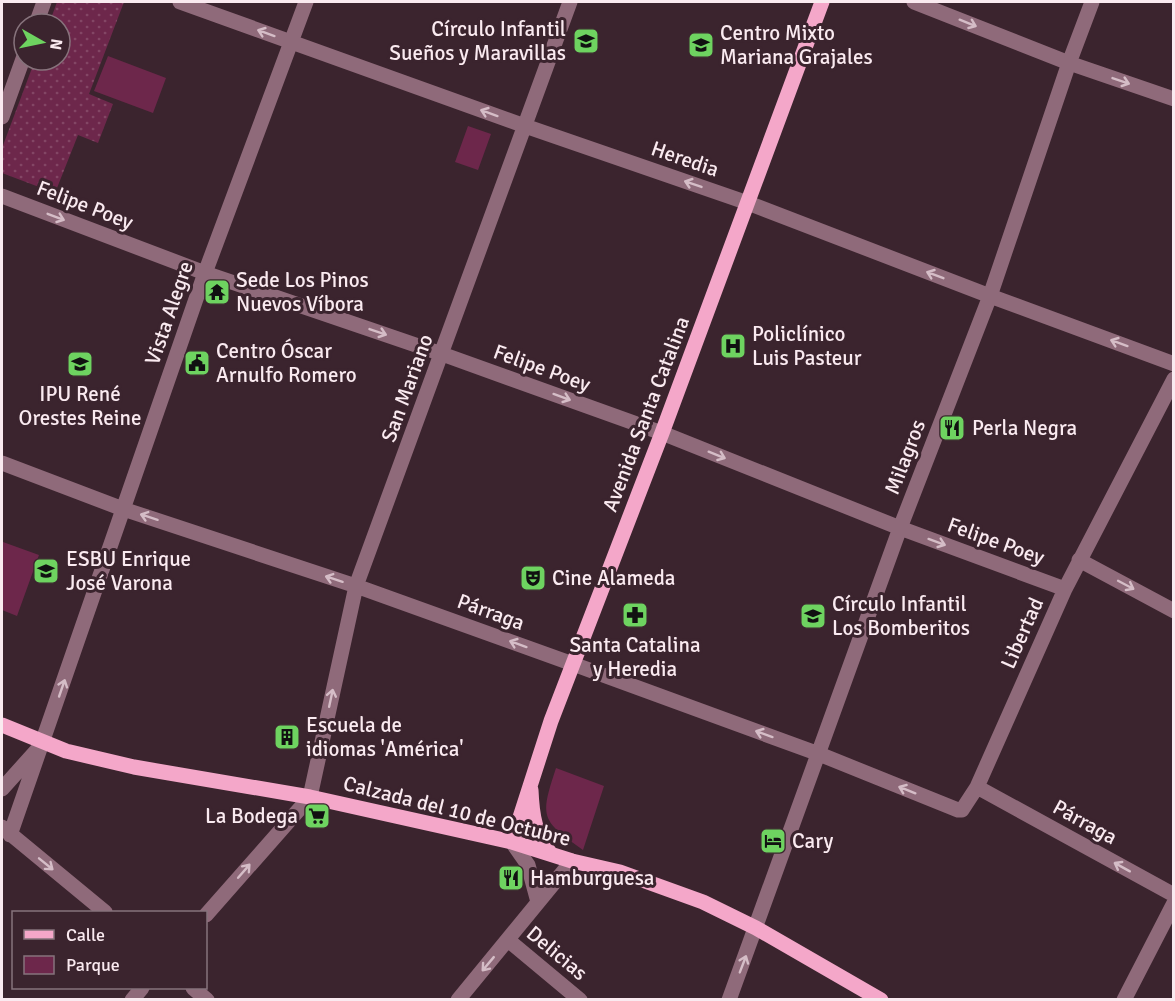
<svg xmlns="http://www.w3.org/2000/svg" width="1175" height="1001" viewBox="0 0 1175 1001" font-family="Signika,sans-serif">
	<defs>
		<pattern id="grass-dots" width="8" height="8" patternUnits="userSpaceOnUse" patternTransform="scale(1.5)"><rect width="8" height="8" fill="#6d274b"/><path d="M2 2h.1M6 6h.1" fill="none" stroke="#834665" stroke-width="1.8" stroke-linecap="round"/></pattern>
	</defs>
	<rect width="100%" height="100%" fill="#3b242e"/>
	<path fill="url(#grass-dots)" d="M 57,2 L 124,2 L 89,94 L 113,104 L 98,143 L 78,135 L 55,193 L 2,173 L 2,148 L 35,60 L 60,60 L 60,24 L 49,24 Z"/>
	<path fill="#6d274b" d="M 108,56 L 166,78 L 153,113 L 94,91 Z
		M 468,126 L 491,134 L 478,170 L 455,162 Z
		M 3,542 L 39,555 L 17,616 L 2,610 L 2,548 Z
		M 556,768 L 604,786 L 583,850 C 540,820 540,817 556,768 Z"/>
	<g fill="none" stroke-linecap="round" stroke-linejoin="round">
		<path stroke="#8f6a7a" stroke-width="15" d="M 180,2 L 525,126 L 748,203 L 990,296 L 1174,364
			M 914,2 L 1069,63 L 1174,99
			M 36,24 L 44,2
			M 2,117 L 24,56
			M 2,196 L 205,273 L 442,354 L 662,433 L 900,528 L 1065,589
			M 2,463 L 123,509 L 356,586 L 573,664 L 819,754 L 958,810 L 962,810 L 977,787 L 1065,589 L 1174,379
			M 1079,560 L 1174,611
			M 977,787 L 1174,895
			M 2,789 L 37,750
			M 2,827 L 105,912
			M 10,835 L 205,273 L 306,2
			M 512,842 L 528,865 L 538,902
			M 206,915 L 310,797 L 356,586 L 570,2
			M 508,940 L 580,1000
			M 193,988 L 207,1000
			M 132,1000 L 142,988
			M 458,1000 L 572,861
			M 729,1000 L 900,528 L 990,296 L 1069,63 L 1092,2
			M 1124,1000 L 1174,903"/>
		<path stroke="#f4a7c9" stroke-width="15" d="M 2,725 L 66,751 L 134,767 L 310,797 L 512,842 L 572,861 L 620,872 L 703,902 L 756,928 L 881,1000
			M 531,790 C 532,815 535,835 551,854
			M 512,842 L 551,721 L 662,433 L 822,2"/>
	</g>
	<defs><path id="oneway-shaft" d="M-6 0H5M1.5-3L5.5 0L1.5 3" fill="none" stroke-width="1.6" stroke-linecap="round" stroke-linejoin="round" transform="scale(1.5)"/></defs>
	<g stroke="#d5bdc7">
		<use href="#oneway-shaft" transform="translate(968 23) rotate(22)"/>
		<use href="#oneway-shaft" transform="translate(266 33) rotate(-160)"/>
		<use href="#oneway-shaft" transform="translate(1121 81) rotate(19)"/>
		<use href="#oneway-shaft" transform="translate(489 113) rotate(-160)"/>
		<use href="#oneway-shaft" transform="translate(693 184) rotate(-161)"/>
		<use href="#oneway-shaft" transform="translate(56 217) rotate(21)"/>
		<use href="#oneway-shaft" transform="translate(935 275) rotate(-159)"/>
		<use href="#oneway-shaft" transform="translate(378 332) rotate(19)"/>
		<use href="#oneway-shaft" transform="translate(1119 343) rotate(-160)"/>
		<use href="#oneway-shaft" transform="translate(562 397) rotate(20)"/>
		<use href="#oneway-shaft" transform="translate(717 455) rotate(22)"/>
		<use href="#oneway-shaft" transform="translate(149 517) rotate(-162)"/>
		<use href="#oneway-shaft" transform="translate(937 542) rotate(20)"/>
		<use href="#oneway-shaft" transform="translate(334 579) rotate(-162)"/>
		<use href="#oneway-shaft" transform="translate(1126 585) rotate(28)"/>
		<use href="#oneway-shaft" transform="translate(518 644) rotate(-160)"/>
		<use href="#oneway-shaft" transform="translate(62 688) rotate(-71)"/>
		<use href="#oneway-shaft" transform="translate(331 698) rotate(-78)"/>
		<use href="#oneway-shaft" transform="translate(764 734) rotate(-160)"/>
		<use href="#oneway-shaft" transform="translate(907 790) rotate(-158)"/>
		<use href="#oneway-shaft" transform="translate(46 864) rotate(39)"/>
		<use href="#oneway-shaft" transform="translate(1122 867) rotate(-151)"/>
		<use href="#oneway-shaft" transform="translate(244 871) rotate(-49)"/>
		<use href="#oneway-shaft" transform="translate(488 964) rotate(130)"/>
		<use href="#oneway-shaft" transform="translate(743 964) rotate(-69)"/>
	</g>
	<defs>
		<g id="school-square" transform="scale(1.35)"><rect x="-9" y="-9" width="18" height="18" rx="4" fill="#6ed360" stroke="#3b242e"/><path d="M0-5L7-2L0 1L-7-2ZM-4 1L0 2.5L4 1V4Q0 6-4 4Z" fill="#111"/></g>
		<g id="temple-square" transform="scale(1.35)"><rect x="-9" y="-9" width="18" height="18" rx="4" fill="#6ed360" stroke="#3b242e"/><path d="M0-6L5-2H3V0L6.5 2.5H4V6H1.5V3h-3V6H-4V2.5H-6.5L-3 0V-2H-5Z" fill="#111"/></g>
		<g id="hospital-square" transform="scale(1.35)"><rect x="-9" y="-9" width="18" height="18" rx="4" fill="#6ed360" stroke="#3b242e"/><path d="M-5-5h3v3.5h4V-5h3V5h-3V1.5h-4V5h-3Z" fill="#111"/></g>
		<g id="civic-square" transform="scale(1.35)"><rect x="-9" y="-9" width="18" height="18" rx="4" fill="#6ed360" stroke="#3b242e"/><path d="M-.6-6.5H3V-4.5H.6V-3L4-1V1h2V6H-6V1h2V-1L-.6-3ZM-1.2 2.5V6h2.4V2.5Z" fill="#111"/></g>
		<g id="restaurant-square" transform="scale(1.35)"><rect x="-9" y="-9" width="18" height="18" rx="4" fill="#6ed360" stroke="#3b242e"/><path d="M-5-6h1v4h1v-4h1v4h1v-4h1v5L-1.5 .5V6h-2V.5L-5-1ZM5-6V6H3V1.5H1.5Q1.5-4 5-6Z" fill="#111"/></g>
		<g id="theatre-square" transform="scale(1.35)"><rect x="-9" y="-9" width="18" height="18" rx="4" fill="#6ed360" stroke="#3b242e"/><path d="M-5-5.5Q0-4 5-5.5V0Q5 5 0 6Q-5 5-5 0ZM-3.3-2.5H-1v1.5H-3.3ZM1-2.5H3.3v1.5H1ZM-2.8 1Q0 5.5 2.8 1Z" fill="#111"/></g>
		<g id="pharmacy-square" transform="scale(1.35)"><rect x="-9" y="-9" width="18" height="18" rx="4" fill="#6ed360" stroke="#3b242e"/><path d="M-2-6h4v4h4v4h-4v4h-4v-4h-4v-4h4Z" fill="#111"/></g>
		<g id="building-square" transform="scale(1.35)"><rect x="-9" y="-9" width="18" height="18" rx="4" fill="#6ed360" stroke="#3b242e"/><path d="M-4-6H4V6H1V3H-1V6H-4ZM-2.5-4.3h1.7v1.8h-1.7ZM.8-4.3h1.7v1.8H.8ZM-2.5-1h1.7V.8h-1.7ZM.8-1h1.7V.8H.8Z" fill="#111"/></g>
		<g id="supermarket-square" transform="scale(1.35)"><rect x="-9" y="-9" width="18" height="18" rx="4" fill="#6ed360" stroke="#3b242e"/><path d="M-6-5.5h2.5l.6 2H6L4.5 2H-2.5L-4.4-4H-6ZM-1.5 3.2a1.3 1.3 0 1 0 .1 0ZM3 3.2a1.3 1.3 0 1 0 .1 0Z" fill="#111"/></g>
		<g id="hotel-square" transform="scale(1.35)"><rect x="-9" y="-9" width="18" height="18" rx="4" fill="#6ed360" stroke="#3b242e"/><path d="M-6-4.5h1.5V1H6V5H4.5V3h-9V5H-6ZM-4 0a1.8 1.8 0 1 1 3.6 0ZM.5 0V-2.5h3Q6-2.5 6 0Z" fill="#111"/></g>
	</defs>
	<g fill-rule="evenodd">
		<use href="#school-square" x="586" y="41"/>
		<use href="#school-square" x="701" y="45"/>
		<use href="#temple-square" x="217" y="292"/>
		<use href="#hospital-square" x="733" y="346"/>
		<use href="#civic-square" x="197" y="363"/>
		<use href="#school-square" x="80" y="364"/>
		<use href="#restaurant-square" x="952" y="428"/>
		<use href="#school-square" x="46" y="571"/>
		<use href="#theatre-square" x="533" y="578"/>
		<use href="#pharmacy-square" x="635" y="615"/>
		<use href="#school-square" x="813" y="616"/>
		<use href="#building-square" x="287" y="737"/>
		<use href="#supermarket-square" x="317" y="816"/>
		<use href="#hotel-square" x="773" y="841"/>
		<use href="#restaurant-square" x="511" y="878"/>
	</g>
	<g text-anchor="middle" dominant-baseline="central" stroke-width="6" stroke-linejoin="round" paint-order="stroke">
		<g font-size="21" fill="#faeaf0" stroke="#3b242e" text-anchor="start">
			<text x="566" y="29" text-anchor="end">Círculo Infantil<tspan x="566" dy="24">Sueños y Maravillas</tspan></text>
			<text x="720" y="33">Centro Mixto<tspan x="720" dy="24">Mariana Grajales</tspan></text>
			<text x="236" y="280">Sede Los Pinos<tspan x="236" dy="24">Nuevos Víbora</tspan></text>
			<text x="752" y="334">Policlínico<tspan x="752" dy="24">Luis Pasteur</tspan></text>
			<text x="216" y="351">Centro Óscar<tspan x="216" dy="24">Arnulfo Romero</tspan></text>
			<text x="80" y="394" text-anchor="middle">IPU René<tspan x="80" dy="24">Orestes Reine</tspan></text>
			<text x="972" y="428">Perla Negra</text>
			<text x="66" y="559">ESBU Enrique<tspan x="66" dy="24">José Varona</tspan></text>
			<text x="552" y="578">Cine Alameda</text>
			<text x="832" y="604">Círculo Infantil<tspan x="832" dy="24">Los Bomberitos</tspan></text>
			<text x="635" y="645" text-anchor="middle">Santa Catalina<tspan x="635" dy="24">y Heredia</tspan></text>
			<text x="306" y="725">Escuela de<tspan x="306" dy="24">idiomas 'América'</tspan></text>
			<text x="298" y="816" text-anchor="end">La Bodega</text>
			<text x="792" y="841">Cary</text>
			<text x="530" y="878">Hamburguesa</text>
		</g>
		<g font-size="21" fill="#faeaf0" stroke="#3b242e">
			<text transform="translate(685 159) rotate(19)">Heredia</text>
			<text transform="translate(85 205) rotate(21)">Felipe Poey</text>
			<text transform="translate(169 313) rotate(-71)">Vista Alegre</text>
			<text transform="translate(542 368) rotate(20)">Felipe Poey</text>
			<text transform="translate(407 388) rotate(-70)">San Mariano</text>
			<text transform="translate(646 414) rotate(-69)">Avenida Santa Catalina</text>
			<text transform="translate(905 457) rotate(-69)">Milagros</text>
			<text transform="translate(996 541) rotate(20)">Felipe Poey</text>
			<text transform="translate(491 612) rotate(20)">Párraga</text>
			<text transform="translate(1022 633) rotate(-66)">Libertad</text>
			<text transform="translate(457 811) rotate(14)">Calzada del 10 de Octubre</text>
			<text transform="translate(1085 822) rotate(29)">Párraga</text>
			<text transform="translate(557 953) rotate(40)">Delicias</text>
		</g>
	</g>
	<rect width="1175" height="1001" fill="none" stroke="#faeaf0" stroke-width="6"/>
	<rect x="12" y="911" width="195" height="78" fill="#3b242e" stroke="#87737c" stroke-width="1.5"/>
	<rect x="24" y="930" width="30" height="9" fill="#f4a7c9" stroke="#87737c" stroke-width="1.5"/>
	<text x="66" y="941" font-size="18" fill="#faeaf0">Calle</text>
	<rect x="24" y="956" width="30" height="18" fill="#6d274b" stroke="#87737c" stroke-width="1.5"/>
	<text x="66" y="971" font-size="18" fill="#faeaf0">Parque</text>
	<g transform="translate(42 42) rotate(99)"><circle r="28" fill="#3b242e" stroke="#87737c" stroke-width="1.5"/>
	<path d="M0-4.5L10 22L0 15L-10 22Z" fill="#6ed360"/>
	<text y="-9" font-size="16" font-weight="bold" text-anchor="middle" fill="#faeaf0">N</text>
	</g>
</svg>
